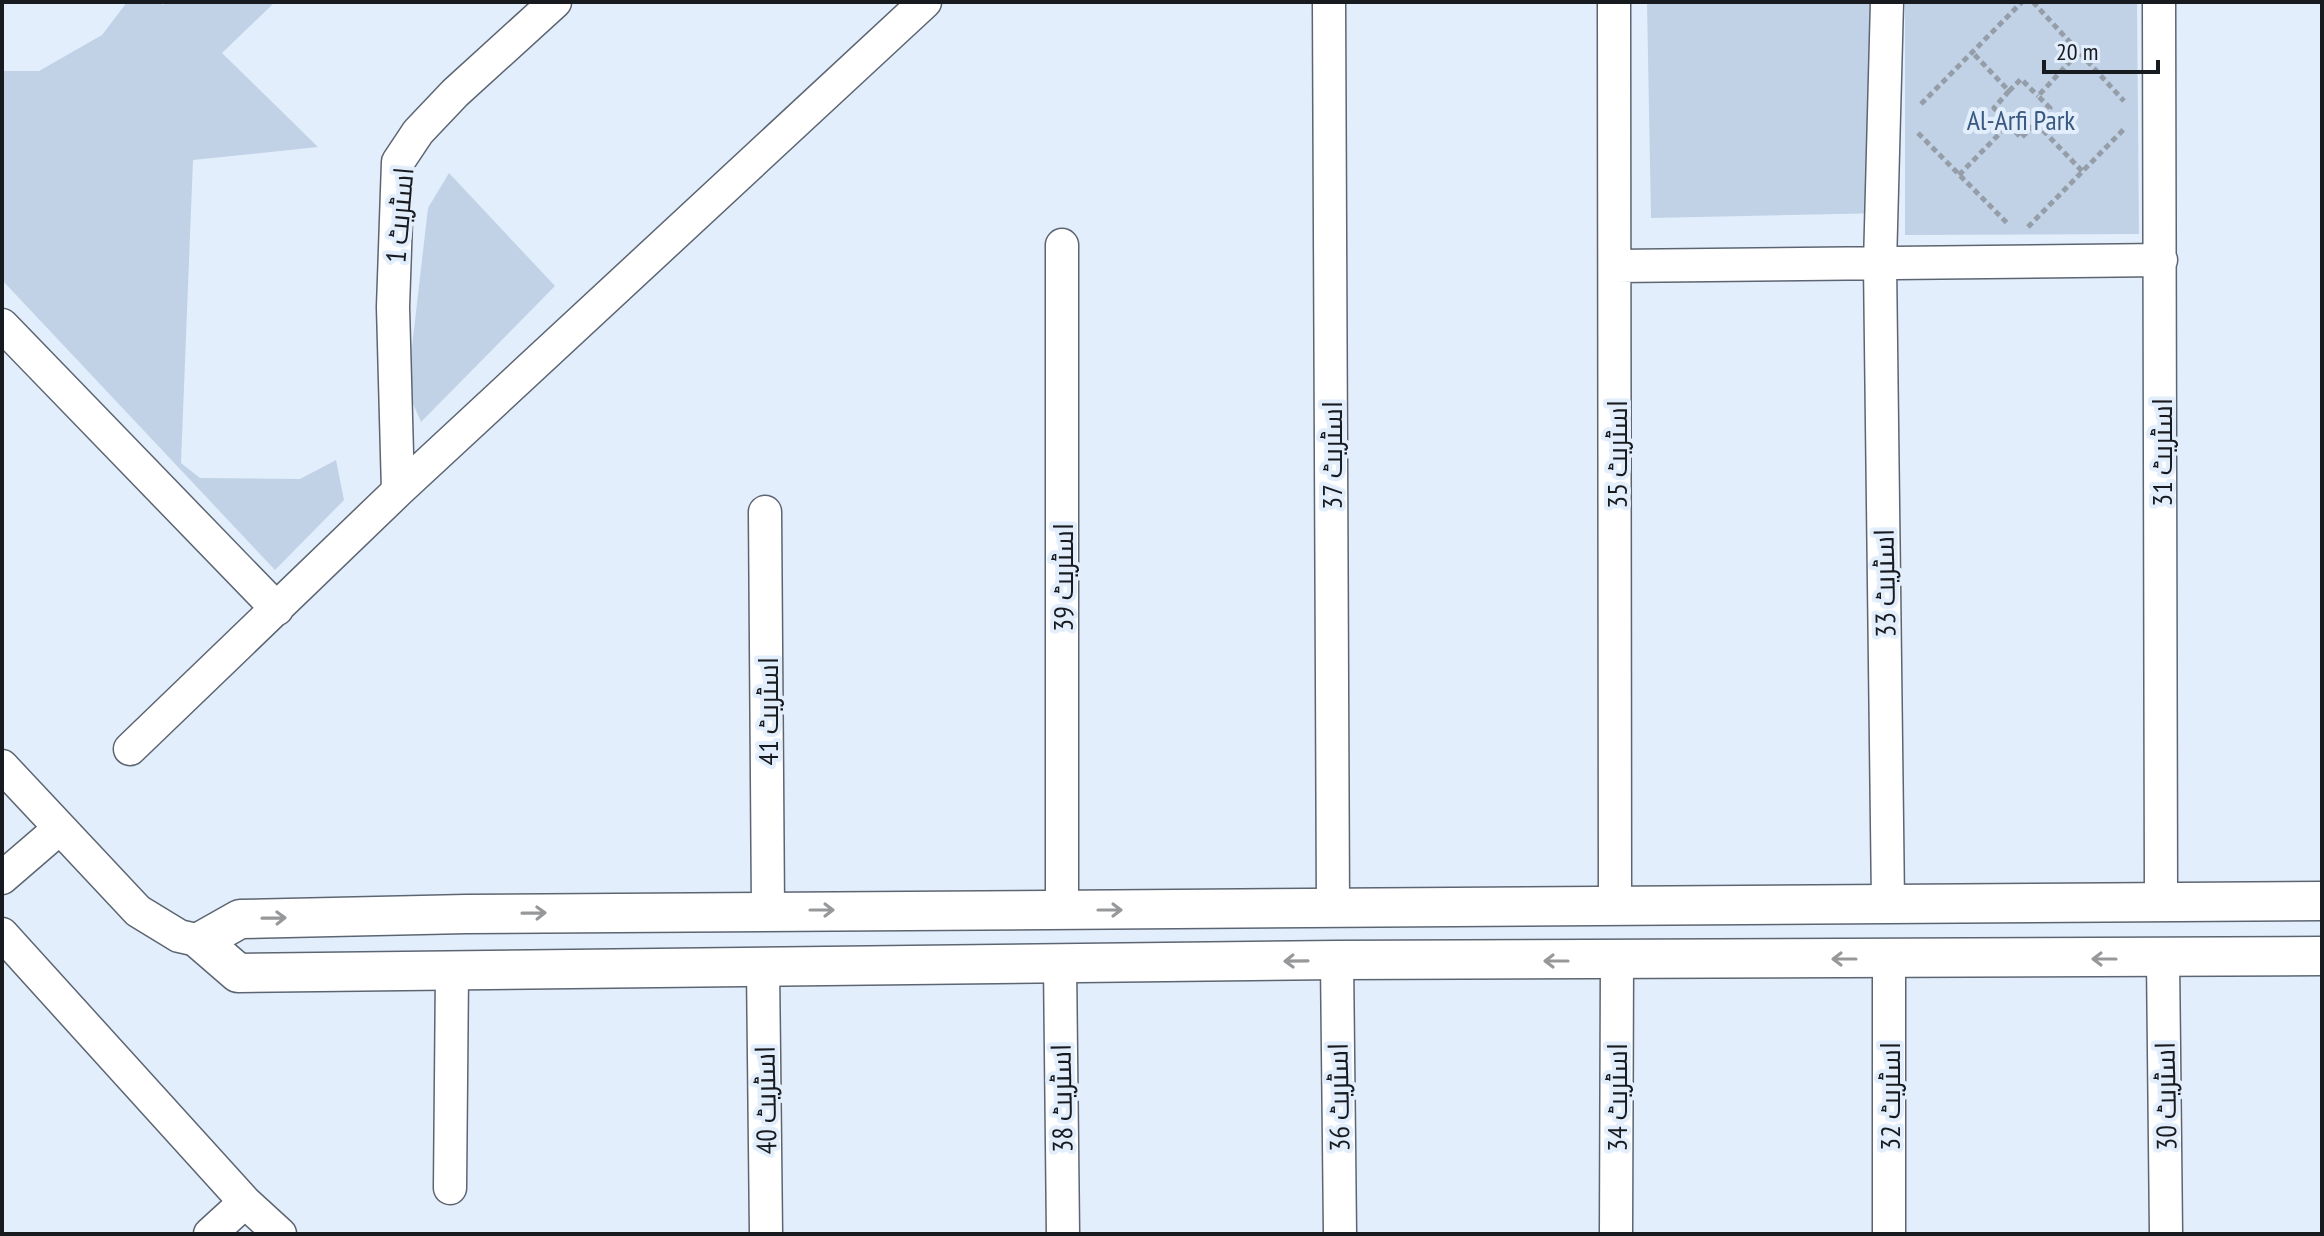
<svg xmlns="http://www.w3.org/2000/svg" width="2324" height="1236" viewBox="0 0 2324 1236" font-family="'PT Sans Narrow',Cairo,sans-serif">
	<rect width="100%" height="100%" fill="#e3eefc"/>
	<path fill="#c1d2e6" d="M 127,2 L 159,2 L 163,5 L 167,2 L 275,2 L 222,53 L 318,147 L 193,160 L 181,463 L 200,478 L 300,479 L 336,460 L 344,500 L 275,570 L 2,280 L 2,71 L 39,71 L 102,35 Z
		M 1647,2 L 1881,2 L 1885,213 L 1651,218 Z
		M 1905,2 L 2137,2 L 2139,234 L 1905,235 Z
		M 449,173 L 555,286 L 421,422 L 407,390 L 428,208 Z"/>
	<g fill="none" stroke-linecap="round" stroke-linejoin="round">
		<g stroke="#5c6571" stroke-width="35">
			<path id="minor" d="M 1329,2 L 1333,909
				M 1614,2 L 1615,907
				M 1887,2 L 1880,264 L 1888,903
				M 2159,2 L 2161,902
				M 1062,245 L 1062,910
				M 1616,266 L 2161,260
				M 2,325 L 277,609
				M 398,491 L 393,307 L 398,162 L 418,132 L 455,93 L 555,2
				M 765,512 L 768,910
				M 130,749 L 398,491 L 925,2
				M 2,766 L 138,911 L 179,936 L 201,941
				M 2,878 L 60,828
				M 2,934 L 245,1202 L 280,1234
				M 1889,959 L 1889,1234
				M 2163,959 L 2166,1234
				M 1337,960 L 1340,1234
				M 1060,963 L 1063,1234
				M 763,967 L 766,1234
				M 450,1188 L 452,972
				M 210,1234 L 245,1202
				M 1616,1234 L 1617,961"/>
		</g>
		<g stroke="#5c6571" stroke-width="41">
			<path id="tertiary" d="M 2322,901 L 466,914 L 240,919 L 201,941 L 238,973 L 1337,960 L 2322,956"/>
		</g>
		<path stroke="#959da8" stroke-width="5" stroke-dasharray="6 4" stroke-linecap="butt" d="M 2033,2 L 2124,101
			M 2009,91 L 2021,79 L 2038,96
			M 1921,104 L 2022,2
			M 2036,123 L 2050,108 L 2038,96 L 2079,52
			M 2009,124 L 2021,138 L 2036,123 L 2082,171
			M 1918,133 L 2009,225
			M 1959,175 L 2009,124 L 1994,108 L 2009,91 L 1972,52
			M 2028,227 L 2125,128"/>
		<use href="#minor" stroke="#fff" stroke-width="32"/>
		<use href="#tertiary" stroke="#fff" stroke-width="38"/>
	</g>
	<defs><path id="oneway-shaft" d="M-6 0H5M1.5-3L5.5 0L1.5 3" fill="none" stroke-width="1.6" stroke-linecap="round" stroke-linejoin="round" transform="scale(2)"/></defs>
	<g stroke="#97989a">
		<use href="#oneway-shaft" transform="translate(822 910)"/>
		<use href="#oneway-shaft" transform="translate(1110 910)"/>
		<use href="#oneway-shaft" transform="translate(534 913) rotate(-1)"/>
		<use href="#oneway-shaft" transform="translate(274 918) rotate(-1)"/>
		<use href="#oneway-shaft" transform="translate(1844 959) rotate(180)"/>
		<use href="#oneway-shaft" transform="translate(2104 959) rotate(-180)"/>
		<use href="#oneway-shaft" transform="translate(1296 961) rotate(179)"/>
		<use href="#oneway-shaft" transform="translate(1556 961) rotate(-180)"/>
	</g>
	<g text-anchor="middle" dominant-baseline="central" stroke-width="8" stroke-linejoin="round" paint-order="stroke">
		<g font-size="28" fill="#395980" stroke="#e3eefc">
			<text x="2021" y="119">Al-Arfi Park</text>
		</g>
		<g font-size="28" fill="#171a1f" stroke="#e3eefc">
			<text transform="translate(399 215) rotate(-85)">اسٹریٹ 1</text>
			<text transform="translate(2161 452) rotate(-90)">اسٹریٹ 31</text>
			<text transform="translate(1616 454) rotate(-90)">اسٹریٹ 35</text>
			<text transform="translate(1331 455) rotate(-90)">اسٹریٹ 37</text>
			<text transform="translate(1062 577) rotate(-90)">اسٹریٹ 39</text>
			<text transform="translate(1884 583) rotate(-91)">اسٹریٹ 33</text>
			<text transform="translate(767 711) rotate(-90)">اسٹریٹ 41</text>
			<text transform="translate(1889 1096) rotate(-90)">اسٹریٹ 32</text>
			<text transform="translate(2165 1096) rotate(-91)">اسٹریٹ 30</text>
			<text transform="translate(1338 1097) rotate(-91)">اسٹریٹ 36</text>
			<text transform="translate(1616 1097) rotate(-90)">اسٹریٹ 34</text>
			<text transform="translate(1061 1098) rotate(-91)">اسٹریٹ 38</text>
			<text transform="translate(765 1100) rotate(-91)">اسٹریٹ 40</text>
		</g>
	</g>
	<rect width="2324" height="1236" fill="none" stroke="#171a1f" stroke-width="8"/>
	<path d="M2044 60v12h114v-12" fill="none" stroke="#171a1f" stroke-width="4"/>
	<text x="2056" y="60" font-size="24" fill="#171a1f" stroke="#e3eefc" stroke-width="6" paint-order="stroke">20 m</text>
</svg>
